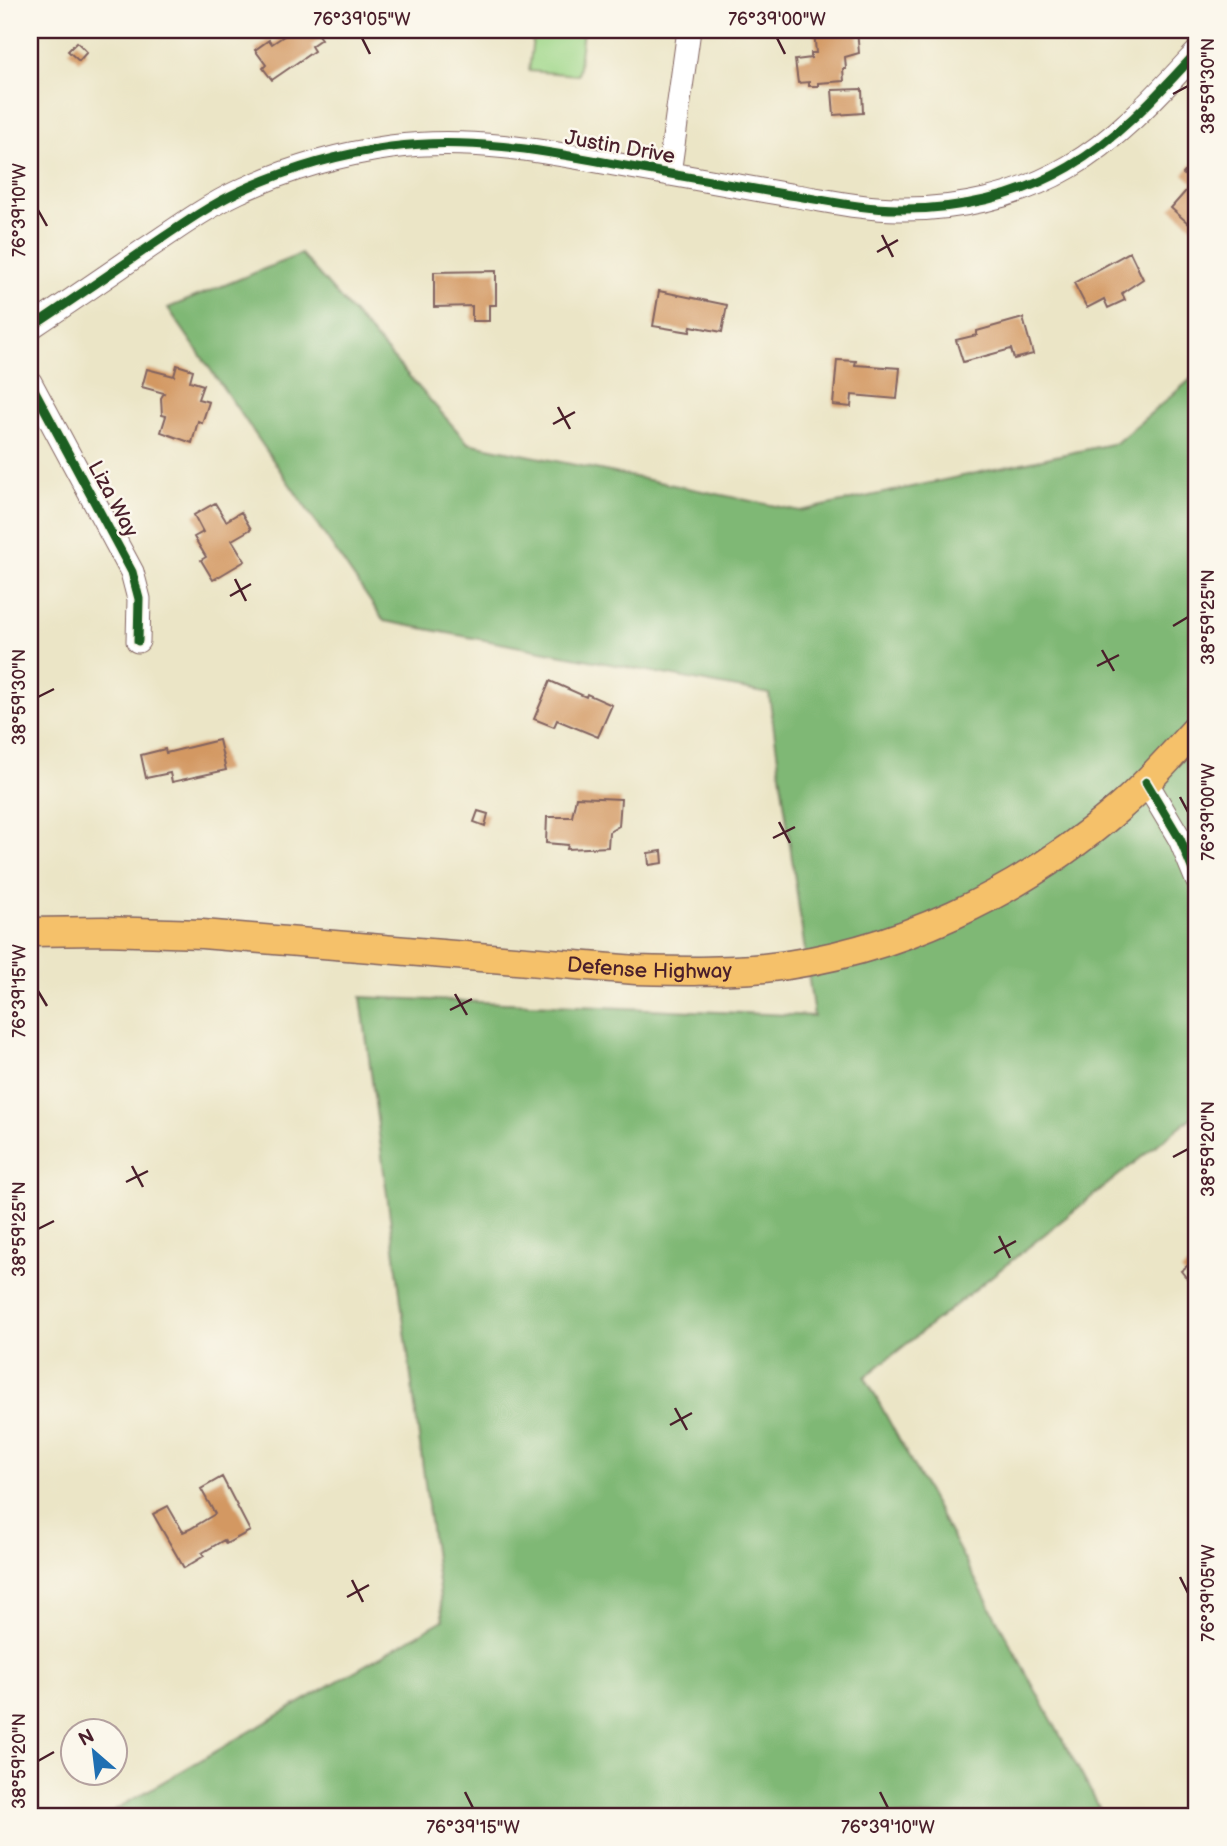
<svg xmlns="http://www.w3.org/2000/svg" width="1227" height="1846" viewBox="0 0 1227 1846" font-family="'Balsamiq Sans',sans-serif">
	<rect width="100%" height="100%" fill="#fbf7ec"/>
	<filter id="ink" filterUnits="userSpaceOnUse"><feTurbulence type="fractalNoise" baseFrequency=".0143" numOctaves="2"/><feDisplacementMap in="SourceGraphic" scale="14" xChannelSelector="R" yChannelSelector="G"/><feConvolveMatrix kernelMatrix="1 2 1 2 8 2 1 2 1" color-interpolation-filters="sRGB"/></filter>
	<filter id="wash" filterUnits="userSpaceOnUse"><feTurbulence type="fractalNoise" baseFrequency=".00686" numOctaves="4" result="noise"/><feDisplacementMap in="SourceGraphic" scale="28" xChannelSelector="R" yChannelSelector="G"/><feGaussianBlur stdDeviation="1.57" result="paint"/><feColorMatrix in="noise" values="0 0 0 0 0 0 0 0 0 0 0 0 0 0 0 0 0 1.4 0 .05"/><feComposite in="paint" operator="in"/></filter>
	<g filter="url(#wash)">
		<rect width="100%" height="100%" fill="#ebe5c6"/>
		<path fill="#9fd789" stroke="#747b5a" stroke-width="2" d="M 534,30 L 583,30 L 578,75 L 529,71 Z"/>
		<path fill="#7fb875" stroke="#646c50" stroke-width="2" d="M 301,254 L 468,443 L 800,511 L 1116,443 L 1197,374 L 1197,1113 L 865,1377 L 1104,1816 L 104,1816 L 443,1620 L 361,997 L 814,1016 L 769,694 L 384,621 L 168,308 Z"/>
		<g id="blocks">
			<path fill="#d39862" d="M 293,30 L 314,30 L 321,39 L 311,46 L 314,51 L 272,80 L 263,68 L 266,65 L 255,50 L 269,40 L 272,44 Z
				M 814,30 L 857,30 L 859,53 L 845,57 L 846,69 L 843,69 L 844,81 L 818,83 L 818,86 L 809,86 L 809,82 L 798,83 L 795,60 L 811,58 L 811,53 L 816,53 Z
				M 77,42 L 87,52 L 79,61 L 68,51 Z
				M 862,89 L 863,113 L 834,115 L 832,90 Z
				M 1197,158 L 1197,231 L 1171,208 L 1193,183 L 1183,174 Z
				M 1130,252 L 1143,279 L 1122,293 L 1125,300 L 1108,308 L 1104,299 L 1087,308 L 1074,283 Z
				M 496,271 L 496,305 L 489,305 L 489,321 L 472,321 L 472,306 L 434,307 L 434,272 Z
				M 659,291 L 727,305 L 722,332 L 691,326 L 690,332 L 653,326 Z
				M 1023,318 L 1033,354 L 1014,359 L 1011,349 L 963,362 L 956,340 L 977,335 L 977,331 Z
				M 837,360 L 856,361 L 855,365 L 900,368 L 897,399 L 852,395 L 851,407 L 833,405 Z
				M 177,365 L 193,370 L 190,381 L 203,385 L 198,399 L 209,402 L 202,423 L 198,421 L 192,443 L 161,432 L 166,416 L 162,415 L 161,398 L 164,393 L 142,387 L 147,369 L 174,376 Z
				M 215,503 L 226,521 L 241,512 L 251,529 L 232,540 L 245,561 L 213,580 L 201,560 L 206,557 L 194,537 L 203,532 L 194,515 Z
				M 550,681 L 586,697 L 587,694 L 612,705 L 598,737 L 557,720 L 554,727 L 534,719 Z
				M 219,740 L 226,770 L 172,782 L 170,773 L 146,778 L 141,755 L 165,749 L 166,753 Z
				M 576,797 L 621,799 L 619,826 L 609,832 L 608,847 L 567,849 L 568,845 L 546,843 L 547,817 L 572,817 Z
				M 478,811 L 488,814 L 485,826 L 474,822 Z
				M 662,851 L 663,863 L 649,865 L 648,853 Z
				M 1197,1258 L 1197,1291 L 1181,1271 Z
				M 222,1477 L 250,1531 L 226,1544 L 224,1540 L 202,1553 L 204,1556 L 184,1568 L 153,1514 L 168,1506 L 183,1532 L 190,1529 L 215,1514 L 201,1489 Z"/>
		</g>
	</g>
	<g filter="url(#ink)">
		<use href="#blocks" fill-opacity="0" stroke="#826461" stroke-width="2"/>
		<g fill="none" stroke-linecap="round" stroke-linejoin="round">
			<g stroke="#826461" stroke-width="25">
				<path id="minor" d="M 669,174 L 689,30
					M 30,328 C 69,302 107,276 146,249 C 176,229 206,207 238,192 C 285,170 340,154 391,147 C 466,137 540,150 614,164 C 672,174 731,185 790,195 C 825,200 862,209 898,209 C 957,210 1018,197 1069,167 C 1119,138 1159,93 1197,52
					M 30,382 L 132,572 L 139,599 L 138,641
					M 1146,782 L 1180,839 L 1197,880"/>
			</g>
			<g stroke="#826461" stroke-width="31">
				<g id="major">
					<path id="s1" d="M 30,932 L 103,931 L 202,934 L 636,970 C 679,971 722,972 764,968 C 895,954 1021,893 1119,808 C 1147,784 1172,755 1197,728"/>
				</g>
			</g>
			<use href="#minor" stroke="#fff" stroke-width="23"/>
			<use href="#major" stroke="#f5c16b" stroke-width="28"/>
			<g stroke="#fbf7ec" stroke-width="13">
				<path id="cycleway" d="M 30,328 C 69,302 107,276 146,249 C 176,229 206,207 238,192 C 285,170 340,154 391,147 C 466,137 540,150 614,164 C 672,174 731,185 790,195 C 825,200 862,209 898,209 C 957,210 1018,197 1069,167 C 1119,138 1159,93 1197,52
					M 30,382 L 132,572 L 139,599 L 138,641
					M 1146,782 L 1180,839 L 1197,880"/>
			</g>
			<use href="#cycleway" stroke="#1b5e20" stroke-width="9"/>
		</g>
	</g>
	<path fill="none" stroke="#4a1f2b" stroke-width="2.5" d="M 362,38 L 370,54M 777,38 L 785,54M 1173,94 L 1188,86M 38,210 L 47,226M 882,235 L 893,257M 877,252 L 898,240M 558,407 L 570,429M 553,424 L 575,412M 235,579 L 246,601M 230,596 L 251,584M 1173,626 L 1188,617M 1102,650 L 1114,671M 1097,666 L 1119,655M 38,697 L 54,689M 1180,797 L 1188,812M 779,822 L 790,843M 773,838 L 795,827M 38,991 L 47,1006M 455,994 L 467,1015M 450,1010 L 472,999M 1173,1157 L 1188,1149M 132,1166 L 143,1187M 126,1182 L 148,1171M 38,1229 L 54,1221M 999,1236 L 1010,1258M 994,1253 L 1016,1241M 675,1408 L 687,1430M 670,1425 L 692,1413M 1180,1577 L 1188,1593M 352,1580 L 363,1602M 347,1597 L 369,1585M 38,1761 L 54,1752M 465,1792 L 473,1808M 880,1792 L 888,1808"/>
	<g text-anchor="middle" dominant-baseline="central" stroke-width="5" stroke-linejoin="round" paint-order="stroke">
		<g font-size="21" fill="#4a1f2b" stroke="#fbf7ec">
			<text transform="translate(620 147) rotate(10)">Justin Drive</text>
			<text transform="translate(113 499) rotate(62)">Liza Way</text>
			<text stroke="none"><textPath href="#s1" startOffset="621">Defense Highway</textPath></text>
		</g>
	</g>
	<rect width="1227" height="1846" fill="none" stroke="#fbf7ec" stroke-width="77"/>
	<g transform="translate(94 1752) rotate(332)"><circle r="33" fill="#fbf7ec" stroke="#b4a19f" stroke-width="2"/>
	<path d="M0-5L12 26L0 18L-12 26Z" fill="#1f6fb2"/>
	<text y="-10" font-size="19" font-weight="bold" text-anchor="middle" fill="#4a1f2b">N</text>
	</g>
	<rect x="38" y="38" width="1150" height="1770" fill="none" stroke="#4a1f2b" stroke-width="2.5"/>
	<g font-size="18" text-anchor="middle" fill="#4a1f2b">
		<text x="362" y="25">76°39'05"W</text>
		<text x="777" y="25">76°39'00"W</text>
		<text transform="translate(1208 86) rotate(-90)" y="6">38°59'30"N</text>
		<text transform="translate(19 210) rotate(-90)" y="6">76°39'10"W</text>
		<text transform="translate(1208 617) rotate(-90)" y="6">38°59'25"N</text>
		<text transform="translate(19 697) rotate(-90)" y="6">38°59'30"N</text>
		<text transform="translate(1208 812) rotate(-90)" y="6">76°39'00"W</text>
		<text transform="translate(19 991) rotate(-90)" y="6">76°39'15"W</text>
		<text transform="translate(1208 1149) rotate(-90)" y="6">38°59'20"N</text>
		<text transform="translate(19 1229) rotate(-90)" y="6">38°59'25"N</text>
		<text transform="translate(1208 1593) rotate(-90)" y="6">76°39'05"W</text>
		<text transform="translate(19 1761) rotate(-90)" y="6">38°59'20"N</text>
		<text x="473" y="1833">76°39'15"W</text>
		<text x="888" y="1833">76°39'10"W</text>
	</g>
</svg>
